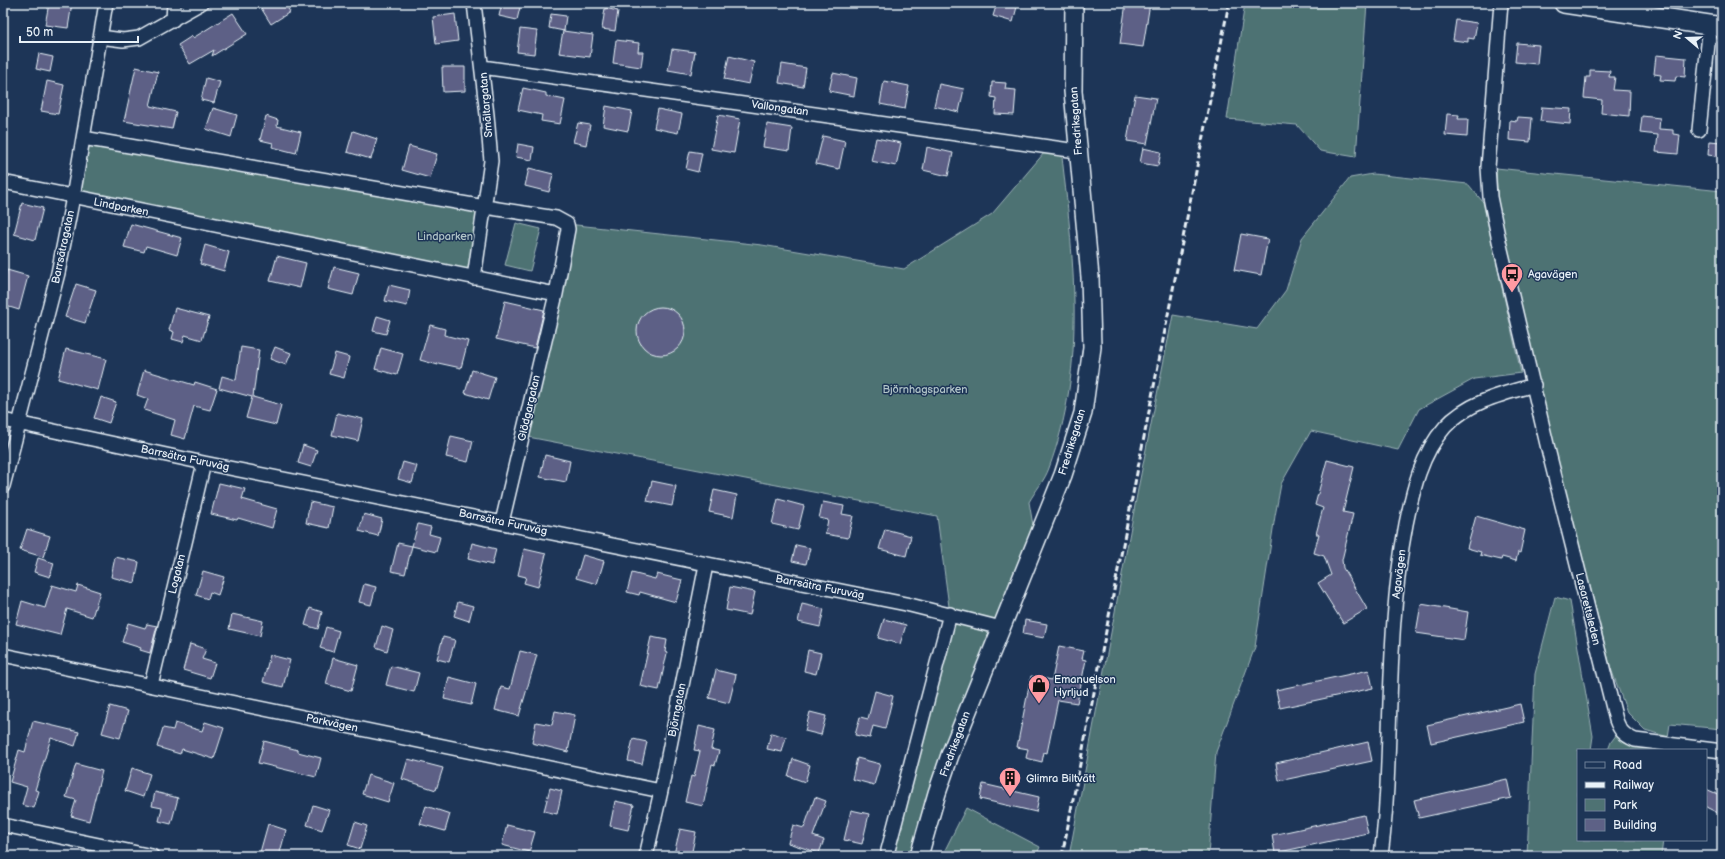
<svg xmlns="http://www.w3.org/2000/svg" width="1725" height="859" viewBox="0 0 1725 859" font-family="'Balsamiq Sans',sans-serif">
	<rect width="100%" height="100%" fill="#1d3557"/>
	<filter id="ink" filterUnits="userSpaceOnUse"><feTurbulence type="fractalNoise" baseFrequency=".025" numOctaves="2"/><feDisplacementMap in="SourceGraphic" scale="8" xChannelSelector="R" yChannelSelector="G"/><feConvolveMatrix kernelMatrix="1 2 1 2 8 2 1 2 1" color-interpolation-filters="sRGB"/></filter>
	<g filter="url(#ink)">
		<path fill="#4e7273" stroke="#9bb2b6" d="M 1245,3 L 1367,3 L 1356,157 L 1320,151 L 1297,125 L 1227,119 Z
			M 83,138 L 485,207 L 474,278 L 73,197 Z
			M 1050,146 L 1061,148 C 1073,255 1088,364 1049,468 C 1045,480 1035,491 1029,502 L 1036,543 L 919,856 L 887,856 L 950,614 L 937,516 L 523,436 L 567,224 L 762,245 L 904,269 L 992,214 Z
			M 1496,168 L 1722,191 L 1722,729 L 1670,724 L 1668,737 L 1645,730 L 1627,712 L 1610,666 L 1511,276 L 1498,206 Z
			M 1373,174 L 1468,184 L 1483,202 L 1521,373 L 1474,379 L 1419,409 L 1398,450 L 1311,431 L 1281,484 L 1275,516 L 1255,647 L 1216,752 L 1208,856 L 1069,856 L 1139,484 L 1173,315 L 1257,329 L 1286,290 L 1302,238 L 1350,178 Z
			M 516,223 L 541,229 L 530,271 L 505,265 Z
			M 1555,597 L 1570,601 L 1593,736 L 1591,750 L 1578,750 L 1578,840 L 1663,840 L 1661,856 L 1527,856 L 1535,674 Z
			M 1620,730 L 1680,750 L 1608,750 L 1611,742 Z
			M 966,808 L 1040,847 L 1036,856 L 942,856 Z"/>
		<path fill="#5d6186" stroke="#e8f1f8" d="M 49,3 L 72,3 L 68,28 L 45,25 Z
			M 258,3 L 285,3 L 290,12 L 271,24 Z
			M 502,3 L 521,3 L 517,20 L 499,16 Z
			M 997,3 L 1018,3 L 1013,22 L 993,16 Z
			M 1126,3 L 1150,3 L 1143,47 L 1120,44 Z
			M 605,8 L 618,11 L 615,31 L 602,29 Z
			M 233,13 L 247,34 L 212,56 L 214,50 L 190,64 L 178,45 L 192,36 L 193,38 Z
			M 455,14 L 458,41 L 436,44 L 433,17 Z
			M 551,14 L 566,16 L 564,31 L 549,28 Z
			M 1456,20 L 1477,23 L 1474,39 L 1468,38 L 1468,42 L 1453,40 Z
			M 520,29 L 537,31 L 534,54 L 517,52 Z
			M 563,31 L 593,35 L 590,57 L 559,53 Z
			M 616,40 L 639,43 L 638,52 L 643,52 L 641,67 L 613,63 Z
			M 1517,43 L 1539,45 L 1537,64 L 1515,62 Z
			M 672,49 L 695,52 L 691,74 L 668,70 Z
			M 39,54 L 53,57 L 50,72 L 36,69 Z
			M 1656,55 L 1686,58 L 1685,77 L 1676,76 L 1675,81 L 1660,80 L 1661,75 L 1654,74 Z
			M 729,56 L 754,62 L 749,84 L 724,79 Z
			M 782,64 L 806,68 L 803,87 L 779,83 Z
			M 136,67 L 158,72 L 150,106 L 176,112 L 172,129 L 124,121 Z
			M 442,67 L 465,67 L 465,91 L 443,92 Z
			M 1590,70 L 1610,71 L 1609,77 L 1615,77 L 1613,90 L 1630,91 L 1629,116 L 1601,113 L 1602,100 L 1584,98 L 1586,77 L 1590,77 Z
			M 833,73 L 857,78 L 854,96 L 829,91 Z
			M 206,78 L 220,82 L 214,103 L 201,100 Z
			M 47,81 L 64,85 L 58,114 L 41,111 Z
			M 884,81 L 909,86 L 905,109 L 880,104 Z
			M 992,82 L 1006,83 L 1005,89 L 1016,90 L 1014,115 L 995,114 L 996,98 L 991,97 Z
			M 939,84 L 964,89 L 959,112 L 934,106 Z
			M 523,88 L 546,93 L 546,96 L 565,100 L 560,124 L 541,121 L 542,115 L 518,110 Z
			M 1135,95 L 1156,98 L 1147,144 L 1127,141 Z
			M 606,106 L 632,111 L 628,131 L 603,126 Z
			M 1542,107 L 1571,109 L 1570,124 L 1540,121 Z
			M 213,108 L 237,115 L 231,137 L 206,129 Z
			M 658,109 L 682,114 L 678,133 L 654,128 Z
			M 1447,114 L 1459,115 L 1458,119 L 1468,119 L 1467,137 L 1445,135 Z
			M 718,115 L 740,119 L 734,153 L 711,149 Z
			M 266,116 L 278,120 L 277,126 L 301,132 L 296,153 L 272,147 L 273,143 L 260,140 Z
			M 1642,116 L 1660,118 L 1659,129 L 1673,130 L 1673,134 L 1680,135 L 1678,154 L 1656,152 L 1658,135 L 1640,133 Z
			M 1518,117 L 1532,118 L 1530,142 L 1509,140 L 1510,120 L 1517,121 Z
			M 578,123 L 590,125 L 586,145 L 573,142 Z
			M 767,124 L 792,128 L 789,151 L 763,147 Z
			M 353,131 L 377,139 L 371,159 L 347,152 Z
			M 823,136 L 845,141 L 839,169 L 816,164 Z
			M 876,138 L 901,143 L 896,166 L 871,161 Z
			M 1709,141 L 1722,142 L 1722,157 L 1708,155 Z
			M 518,144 L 534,147 L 532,160 L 516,157 Z
			M 409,146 L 437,154 L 430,178 L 402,170 Z
			M 927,147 L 953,153 L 948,176 L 923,170 Z
			M 1143,148 L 1161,152 L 1158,166 L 1140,163 Z
			M 690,151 L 702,153 L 698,172 L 686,169 Z
			M 529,168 L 553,174 L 549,192 L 525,186 Z
			M 22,203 L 43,208 L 35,240 L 14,234 Z
			M 131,224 L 182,238 L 177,255 L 146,246 L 144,252 L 124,247 Z
			M 1241,234 L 1268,239 L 1261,275 L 1234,270 Z
			M 205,245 L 229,252 L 224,271 L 200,264 Z
			M 277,256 L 306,263 L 300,288 L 270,281 Z
			M 334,267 L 359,273 L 353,295 L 328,289 Z
			M 7,270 L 28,276 L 19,310 L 3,305 L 3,285 Z
			M 76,284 L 96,290 L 85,323 L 65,317 Z
			M 389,285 L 410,290 L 407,306 L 385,301 Z
			M 505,301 L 544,310 L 535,348 L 496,339 Z
			M637 331a24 24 0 1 1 48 0a24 24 0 1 1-48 0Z
			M 175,308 L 209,317 L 202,340 L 185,335 L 183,342 L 172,339 L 174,332 L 169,330 Z
			M 377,316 L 390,320 L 386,334 L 373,331 Z
			M 430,325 L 445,329 L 444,335 L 468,341 L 461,368 L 438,363 L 438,365 L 420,360 Z
			M 241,347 L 259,350 L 253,397 L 281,405 L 276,425 L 246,418 L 252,397 L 219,388 L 222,376 L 236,380 Z
			M 275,347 L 291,353 L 286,365 L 270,359 Z
			M 381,348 L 403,354 L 397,375 L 375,369 Z
			M 66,349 L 106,359 L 98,390 L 58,379 Z
			M 335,353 L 349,357 L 344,378 L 329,374 Z
			M 144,370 L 194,385 L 195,382 L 217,389 L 210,410 L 194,406 L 185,439 L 171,435 L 175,420 L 144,410 L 148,399 L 137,395 Z
			M 472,370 L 495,377 L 488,400 L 465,393 Z
			M 101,397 L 116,402 L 109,423 L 94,418 Z
			M 337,413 L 363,419 L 358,441 L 332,435 Z
			M 451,436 L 473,441 L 468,462 L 446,457 Z
			M 303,445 L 317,450 L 311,467 L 298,463 Z
			M 545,455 L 570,461 L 566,482 L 540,477 Z
			M 1327,460 L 1354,467 L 1343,512 L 1353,514 L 1342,560 L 1343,568 L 1367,609 L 1343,623 L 1318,583 L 1331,575 L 1324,556 L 1314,553 L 1319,534 L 1316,534 L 1323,508 L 1315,505 Z
			M 403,462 L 417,466 L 412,483 L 398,479 Z
			M 652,481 L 676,486 L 672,506 L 647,501 Z
			M 219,483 L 245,489 L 242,499 L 277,509 L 272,528 L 238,518 L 237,520 L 211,514 Z
			M 714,490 L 737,495 L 733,517 L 709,512 Z
			M 778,499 L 804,506 L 798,530 L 772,524 Z
			M 310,502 L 333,507 L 329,528 L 306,523 Z
			M 823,502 L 844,506 L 842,514 L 853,516 L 848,538 L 825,534 L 828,520 L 819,518 Z
			M 364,514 L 382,519 L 378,536 L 359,531 Z
			M 1476,516 L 1525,530 L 1520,553 L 1518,552 L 1516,561 L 1502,557 L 1501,560 L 1480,555 L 1481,552 L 1467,548 Z
			M 418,524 L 431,527 L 429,534 L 440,537 L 436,552 L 412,546 L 405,574 L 391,571 L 398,543 L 412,546 Z
			M 27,529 L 50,536 L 43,557 L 20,550 Z
			M 885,529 L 911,536 L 906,556 L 879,549 Z
			M 472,543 L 496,549 L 492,565 L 468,559 Z
			M 796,545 L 810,548 L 806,564 L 792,561 Z
			M 524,549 L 546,554 L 538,587 L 524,583 L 526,577 L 518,575 Z
			M 583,555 L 604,561 L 597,584 L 576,578 Z
			M 115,557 L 139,562 L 135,583 L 111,577 Z
			M 38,558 L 54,563 L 50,577 L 34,572 Z
			M 203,571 L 224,577 L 218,595 L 210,592 L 208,599 L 196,595 Z
			M 632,573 L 655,579 L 657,574 L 682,580 L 676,602 L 640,592 L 639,595 L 627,592 Z
			M 364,584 L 376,587 L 371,605 L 359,602 Z
			M 52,585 L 76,592 L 78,585 L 100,592 L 92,617 L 67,609 L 60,635 L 16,624 L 22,601 L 45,608 Z
			M 730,587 L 755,592 L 750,615 L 726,610 Z
			M 458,602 L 473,606 L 469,621 L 454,616 Z
			M 802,604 L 824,609 L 820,627 L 798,622 Z
			M 1421,604 L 1468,612 L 1464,640 L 1416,633 Z
			M 310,608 L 322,612 L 318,629 L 305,625 Z
			M 232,614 L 263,621 L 260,636 L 229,629 Z
			M 884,619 L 906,625 L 900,644 L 878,638 Z
			M 1025,620 L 1047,624 L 1044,638 L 1023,634 Z
			M 128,623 L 145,628 L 147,624 L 157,626 L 150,653 L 140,650 L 141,648 L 122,642 Z
			M 382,626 L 393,630 L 387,651 L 376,647 Z
			M 326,627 L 339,631 L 333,652 L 320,648 Z
			M 443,637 L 455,640 L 449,662 L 437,659 Z
			M 651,637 L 667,640 L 665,652 L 667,653 L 659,690 L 640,686 Z
			M 190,644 L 206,649 L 202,659 L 215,663 L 210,678 L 183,670 Z
			M 1059,646 L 1084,651 L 1082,659 L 1086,660 L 1077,703 L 1058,700 L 1047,753 L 1044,752 L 1042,762 L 1026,758 L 1028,749 L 1017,747 L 1031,676 L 1052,680 Z
			M 808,650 L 821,653 L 816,674 L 804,671 Z
			M 520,651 L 537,655 L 519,716 L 495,710 L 501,687 L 510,689 Z
			M 270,655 L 290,660 L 283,687 L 263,682 Z
			M 333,658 L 358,665 L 351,691 L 326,684 Z
			M 391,666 L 419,673 L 414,692 L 386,685 Z
			M 716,670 L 736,675 L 729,703 L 709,698 Z
			M 1369,670 L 1373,688 L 1280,708 L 1276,690 Z
			M 449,677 L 476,684 L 471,705 L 444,699 Z
			M 875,691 L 893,696 L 885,729 L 873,726 L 870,738 L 855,735 L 860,717 L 868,719 Z
			M 1520,704 L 1524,722 L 1431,743 L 1427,725 Z
			M 110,706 L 128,711 L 120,738 L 102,733 Z
			M 555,711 L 575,715 L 568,752 L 532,743 L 536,722 L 552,725 Z
			M 810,712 L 826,716 L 821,735 L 805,731 Z
			M 33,721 L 79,732 L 75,746 L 51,738 L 35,790 L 39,791 L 34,808 L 22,805 L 27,787 L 10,782 L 19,750 L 25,752 Z
			M 205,722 L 224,728 L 214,759 L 182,749 L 180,754 L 157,747 L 163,728 L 173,730 L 175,723 L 202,731 Z
			M 699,726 L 715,730 L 711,749 L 719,751 L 715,765 L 712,764 L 703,806 L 685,802 L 691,776 L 694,777 L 700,751 L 694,750 Z
			M 771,733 L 786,737 L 782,752 L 767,749 Z
			M 633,739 L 647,742 L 642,764 L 628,761 Z
			M 264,741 L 298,750 L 298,752 L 321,758 L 316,777 L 258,763 Z
			M 1368,742 L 1372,761 L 1279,781 L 1276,763 Z
			M 857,758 L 880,764 L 874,785 L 852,779 Z
			M 408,759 L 443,768 L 436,790 L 402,779 Z
			M 793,759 L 810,765 L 805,782 L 788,776 Z
			M 76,764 L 102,771 L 89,821 L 71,816 L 76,800 L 66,797 Z
			M 132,768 L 150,774 L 143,797 L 125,791 Z
			M 368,775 L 394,783 L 388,802 L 362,794 Z
			M 1507,779 L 1511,798 L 1419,818 L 1414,800 Z
			M 983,784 L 1039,797 L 1036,812 L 980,799 Z
			M 550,788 L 562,791 L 557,814 L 544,811 Z
			M 1706,789 L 1722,796 L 1722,815 L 1706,807 Z
			M 155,792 L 178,798 L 171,824 L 159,821 L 162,808 L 152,806 Z
			M 815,797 L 826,801 L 813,836 L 824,840 L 819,853 L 788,843 L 793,825 L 804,828 Z
			M 615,801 L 634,805 L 628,830 L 610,826 Z
			M 313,805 L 329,810 L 322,830 L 307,825 Z
			M 426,806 L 450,814 L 445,831 L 420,824 Z
			M 851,810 L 869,814 L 862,844 L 844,840 Z
			M 1364,815 L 1368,833 L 1275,853 L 1272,835 Z
			M 355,822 L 367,826 L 360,849 L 348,845 Z
			M 268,824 L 286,830 L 279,856 L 259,856 Z
			M 507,825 L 535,832 L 529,852 L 502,845 Z
			M 680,829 L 696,832 L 691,856 L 674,854 Z"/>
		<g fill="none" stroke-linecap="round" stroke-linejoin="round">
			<g stroke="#e8f1f8" stroke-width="16">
				<path id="minor" d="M 1501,3 L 1488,167 L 1490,197 L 1499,241 L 1549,453 L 1616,720 C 1620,731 1624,735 1635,740 L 1722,751
					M 173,20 L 174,3
					M 100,37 L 123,40 L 139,38 L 201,3
					M 482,67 L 1077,151
					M 1699,130 L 1710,25
					M 3,182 L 556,294 L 568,229 L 567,224 L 556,218 L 485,207 L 83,138
					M 474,278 L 491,161 L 487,115 L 474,3
					M 3,420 L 204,463 L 906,604 L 1001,628
					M 3,486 L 58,273 L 73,197 L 106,3
					M 502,522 L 556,294
					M 3,655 L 661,791
					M 151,685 L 204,463
					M 3,825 L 152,856
					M 888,850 L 950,614
					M 646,856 L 661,791 L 706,565
					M 1381,856 C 1385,825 1387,794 1388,762 C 1391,682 1391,603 1406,524 C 1413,490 1421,454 1445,427 C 1468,402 1502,394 1534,385"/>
			</g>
			<g stroke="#e8f1f8" stroke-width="20">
				<path id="tertiary" d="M 919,856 L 937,793 L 950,755 L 1063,475 L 1083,413 L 1092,347 L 1090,277 L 1073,91 L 1074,3"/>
			</g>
			<g stroke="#e8f1f8" stroke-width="22">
				<path id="secondary" d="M 1564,3 L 1722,27"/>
			</g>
			<use href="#minor" stroke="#1d3557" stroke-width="13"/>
			<use href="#tertiary" stroke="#1d3557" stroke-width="17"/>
			<use href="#secondary" stroke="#1d3557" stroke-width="19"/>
			<path stroke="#e8f1f8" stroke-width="3" stroke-dasharray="6 3" stroke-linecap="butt" d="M 1062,856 L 1229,3"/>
		</g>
	</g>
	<defs>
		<g id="bus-pin" transform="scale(1.15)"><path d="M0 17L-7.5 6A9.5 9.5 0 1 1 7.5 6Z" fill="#ff9aa2" stroke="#1d3557"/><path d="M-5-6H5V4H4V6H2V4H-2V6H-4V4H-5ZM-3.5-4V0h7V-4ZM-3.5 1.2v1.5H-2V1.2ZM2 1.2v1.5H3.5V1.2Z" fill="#111"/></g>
		<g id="shop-pin" transform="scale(1.15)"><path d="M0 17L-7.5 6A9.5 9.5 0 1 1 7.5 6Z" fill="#ff9aa2" stroke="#1d3557"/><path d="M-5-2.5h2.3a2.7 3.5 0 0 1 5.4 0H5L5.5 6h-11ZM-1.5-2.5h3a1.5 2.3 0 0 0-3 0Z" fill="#111"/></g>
		<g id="building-pin" transform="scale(1.15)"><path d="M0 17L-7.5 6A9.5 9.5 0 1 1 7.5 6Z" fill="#ff9aa2" stroke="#1d3557"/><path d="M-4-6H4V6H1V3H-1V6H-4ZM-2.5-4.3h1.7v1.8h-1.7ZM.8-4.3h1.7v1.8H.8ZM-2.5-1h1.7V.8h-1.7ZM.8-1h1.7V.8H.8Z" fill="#111"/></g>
	</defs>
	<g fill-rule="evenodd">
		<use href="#bus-pin" x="1512" y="274"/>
		<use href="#shop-pin" x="1039" y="685"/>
		<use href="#building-pin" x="1010" y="778"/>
	</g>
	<g text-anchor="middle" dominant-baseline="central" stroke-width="3" stroke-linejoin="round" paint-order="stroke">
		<g font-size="11" fill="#e8f1f8" stroke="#1d3557">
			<text transform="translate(486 105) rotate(-95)">Smältargatan</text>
			<text transform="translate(780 108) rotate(8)">Vallongatan</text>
			<text transform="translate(1076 121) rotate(-94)">Fredriksgatan</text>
			<text transform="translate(121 207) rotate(11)">Lindparken</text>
			<text transform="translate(63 247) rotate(-78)">Barrsätragatan</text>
			<text transform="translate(529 408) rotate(-77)">Glödgargatan</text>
			<text transform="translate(1072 442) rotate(-73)">Fredriksgatan</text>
			<text transform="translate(185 458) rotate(12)">Barrsätra Furuväg</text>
			<text transform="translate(503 522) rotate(12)">Barrsätra Furuväg</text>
			<text transform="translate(177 574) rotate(-76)">Logatan</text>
			<text transform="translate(1399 574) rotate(-83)">Agavägen</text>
			<text transform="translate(820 587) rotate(11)">Barrsätra Furuväg</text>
			<text transform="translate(1588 609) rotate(76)">Lasarettsleden</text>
			<text transform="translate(677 710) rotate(-79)">Björngatan</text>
			<text transform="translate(332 723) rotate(12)">Parkvägen</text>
			<text transform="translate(955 744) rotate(-70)">Fredriksgatan</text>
		</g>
		<g font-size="11" fill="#b2c5c9" stroke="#1d3557">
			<text x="445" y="236">Lindparken</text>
			<text x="925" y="389">Björnhagsparken</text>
		</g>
		<g font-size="11" fill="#e8f1f8" stroke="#1d3557" text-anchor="start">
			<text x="1528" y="274">Agavägen</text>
			<text x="1054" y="679">Emanuelson<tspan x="1054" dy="13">Hyrljud</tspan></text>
			<text x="1026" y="778">Glimra Biltvätt</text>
		</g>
	</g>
	<rect width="1725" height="859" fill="none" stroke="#1d3557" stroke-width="16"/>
	<rect x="8" y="8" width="1709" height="843" fill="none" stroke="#e8f1f8" stroke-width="1.5" filter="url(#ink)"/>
	<rect x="1577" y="749" width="130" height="92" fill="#1d3557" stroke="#6e8097"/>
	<rect x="1585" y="762" width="20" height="6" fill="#1d3557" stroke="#6e8097"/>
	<text x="1613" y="769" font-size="12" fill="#e8f1f8">Road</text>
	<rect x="1585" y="782" width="20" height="6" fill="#e8f1f8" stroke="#6e8097"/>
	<text x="1613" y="789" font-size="12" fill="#e8f1f8">Railway</text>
	<rect x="1585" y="799" width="20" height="12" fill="#4e7273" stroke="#6e8097"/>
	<text x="1613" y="809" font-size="12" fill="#e8f1f8">Park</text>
	<rect x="1585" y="819" width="20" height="12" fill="#5d6186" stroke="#6e8097"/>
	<text x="1613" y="829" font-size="12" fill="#e8f1f8">Building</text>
	<g transform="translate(1687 38) rotate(289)" stroke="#1d3557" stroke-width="3" paint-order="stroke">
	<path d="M0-3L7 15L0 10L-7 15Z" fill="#e8f1f8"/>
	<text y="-6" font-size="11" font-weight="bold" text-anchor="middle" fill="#e8f1f8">N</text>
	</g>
	<path d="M20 36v6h118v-6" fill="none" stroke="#e8f1f8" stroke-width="2"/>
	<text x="26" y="36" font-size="12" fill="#e8f1f8" stroke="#1d3557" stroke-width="3" paint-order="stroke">50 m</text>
</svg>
